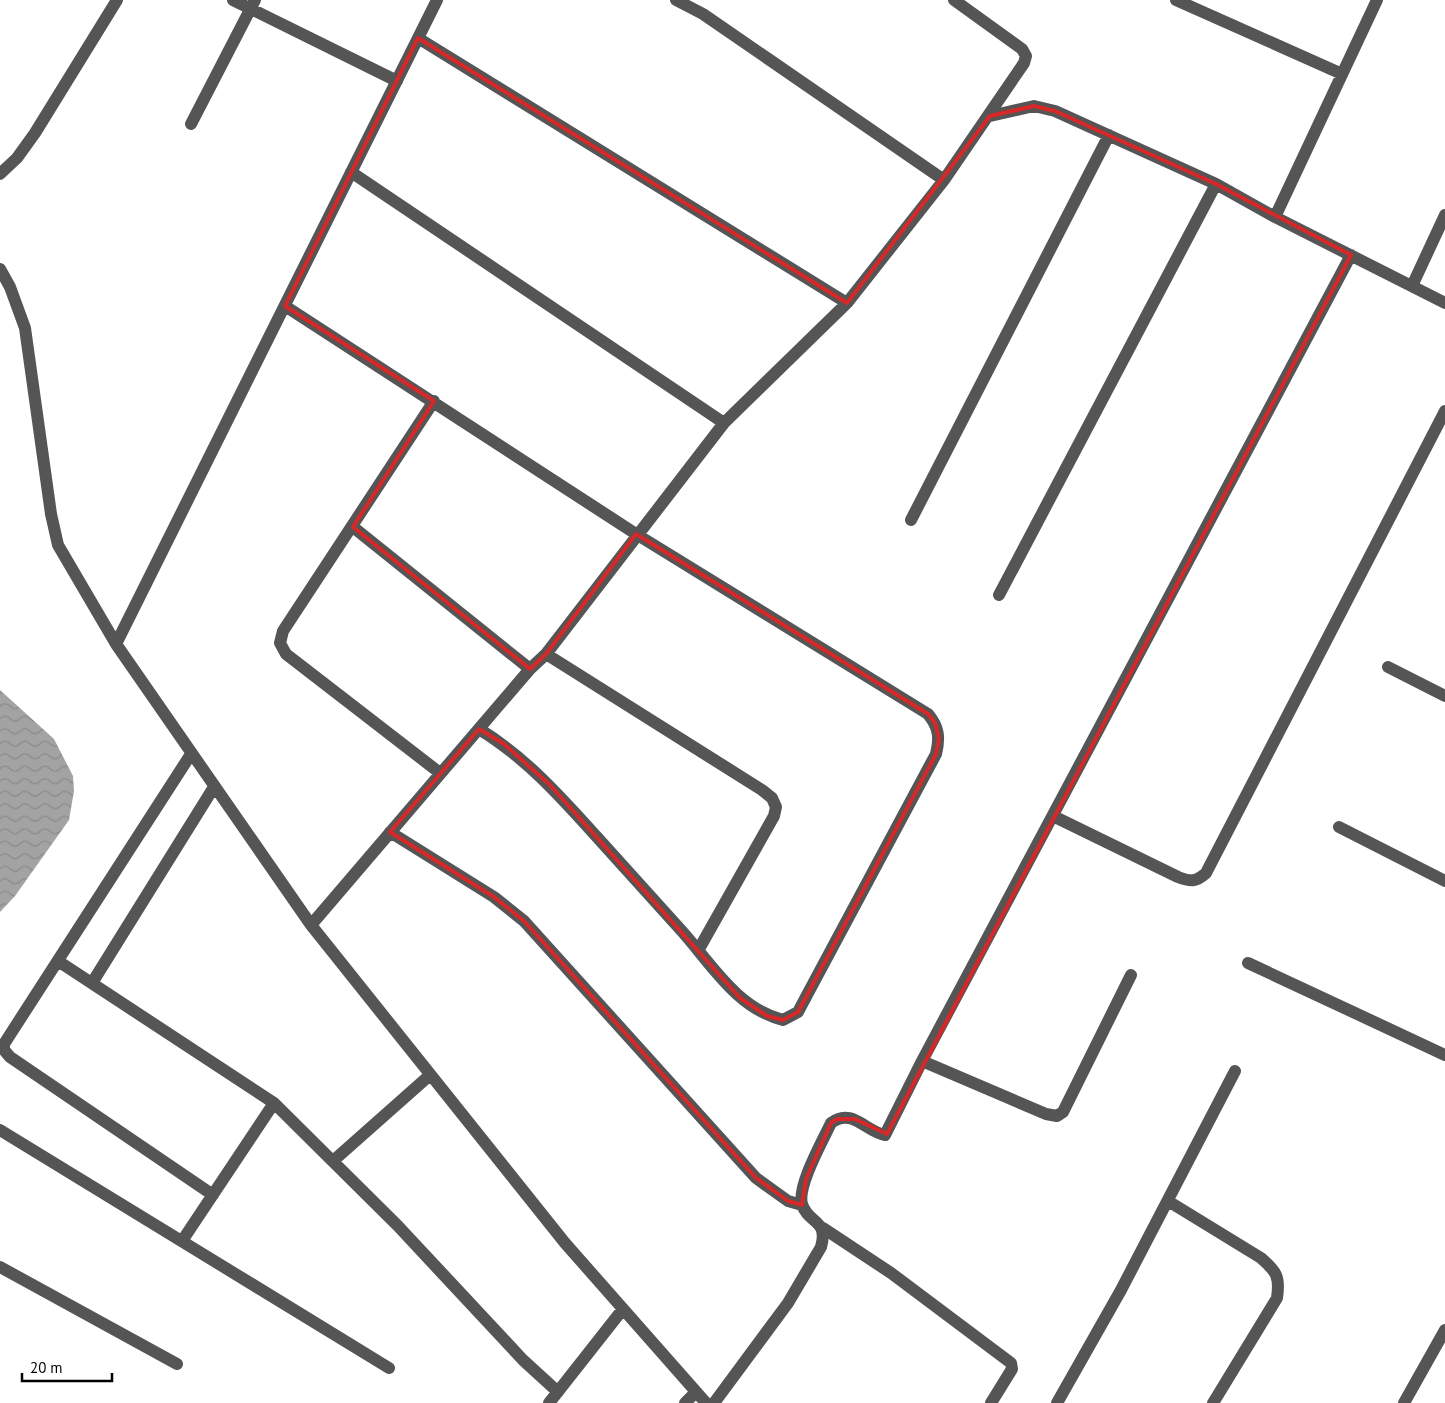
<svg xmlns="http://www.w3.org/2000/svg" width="1445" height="1403" viewBox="0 0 1445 1403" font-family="'PT Sans',sans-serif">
	<defs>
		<pattern id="water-waves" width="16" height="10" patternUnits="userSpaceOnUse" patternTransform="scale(1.25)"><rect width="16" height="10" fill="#a3a3a3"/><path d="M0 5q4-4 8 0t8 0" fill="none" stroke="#8b8b8b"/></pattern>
	</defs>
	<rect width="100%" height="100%" fill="#fff"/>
	<path fill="url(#water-waves)" d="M 0,690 L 54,739 L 73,776 L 74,791 L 69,820 L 15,896 L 0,912 Z"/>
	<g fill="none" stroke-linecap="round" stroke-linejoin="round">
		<path stroke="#555" stroke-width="12" d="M 233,0 L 397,81
			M 676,0 L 703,14 L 944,180
			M 1176,0 L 1342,74
			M 418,38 L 847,303
			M 990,116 L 1034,106 L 1055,111 L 1216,184 L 1275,217 L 1445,303
			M 191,124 L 255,0
			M 351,172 L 724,423
			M 0,174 L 17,158 L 35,133 L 117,0
			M 1275,217 L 1377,0
			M 0,269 L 10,287 L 25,328 L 51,514 L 58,545 L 116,644 L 311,925 L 565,1243 L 706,1403
			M 1412,286 L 1445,215
			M 285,306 L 636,534 L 928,714 C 939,727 940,738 936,754 L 807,995 L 798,1012 L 783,1020 C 736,1008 711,963 680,929 C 652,898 624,867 596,836 C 560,796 525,757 479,729
			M 434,401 L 283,631 L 280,643 L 286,654 L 440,773
			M 911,520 L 1109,135
			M 353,527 L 530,669
			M 999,595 L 1216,184
			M 116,644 L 437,0
			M 546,654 L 762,790 L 772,798 L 776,807 L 774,816 L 699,949
			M 1388,667 L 1445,696
			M 191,754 L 4,1044 L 4,1050 L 10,1057 L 213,1195
			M 1053,816 L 1178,877 C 1191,882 1196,882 1206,873 L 1445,411
			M 1339,827 L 1445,881
			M 390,832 L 494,897 L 524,921 L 756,1178 L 788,1201 L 802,1205
			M 311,925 L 530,669 L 546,654 L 724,423 L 847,303 L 944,180 L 1024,63 L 1026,56 L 1022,49 L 954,0
			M 58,961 L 274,1103 L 398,1226 L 523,1360 L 558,1392
			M 1248,963 L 1445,1055
			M 1131,975 L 1063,1112 L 1057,1116 L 1046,1114 L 922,1061 L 1351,255
			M 92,983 L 214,787
			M 0,1130 L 389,1368
			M 333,1161 L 430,1075
			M 1168,1201 L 1261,1258 C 1277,1272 1280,1277 1277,1298 L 1213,1403
			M 823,1228 L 891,1273 L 1011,1363 L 1012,1369 L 991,1403
			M 182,1241 L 274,1103
			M 0,1267 L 177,1364
			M 549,1403 L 623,1309
			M 685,1403 L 696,1392
			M 714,1403 L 788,1303 L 821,1247 C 829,1219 808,1224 802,1204 C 797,1186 823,1140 831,1123 C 852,1107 866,1132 885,1135 L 922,1061
			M 1057,1403 L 1121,1290 L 1235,1071
			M 1404,1403 L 1445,1330"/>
	</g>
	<path fill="none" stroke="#d62828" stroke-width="4" stroke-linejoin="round" d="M 418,38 L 847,303 L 990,116 L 1034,106 L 1055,111 L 1216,184 L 1351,255 L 887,1134 L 855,1119 L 837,1119 L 831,1123 L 806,1179 L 802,1205 L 788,1201 L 756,1178 L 524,921 L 494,897 L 390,832 L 479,729 L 504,744 L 550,785 L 740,998 L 767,1016 L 783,1020 L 798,1012 L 936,754 L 939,739 L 935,723 L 928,714 L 636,534 L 546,654 L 530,669 L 353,527 L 434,401 L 285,306 Z"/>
	<path d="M22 1373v8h90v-8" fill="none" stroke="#000000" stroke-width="2.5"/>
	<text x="30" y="1373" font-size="15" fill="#000000" stroke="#ffffff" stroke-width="4" paint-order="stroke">20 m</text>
</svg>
